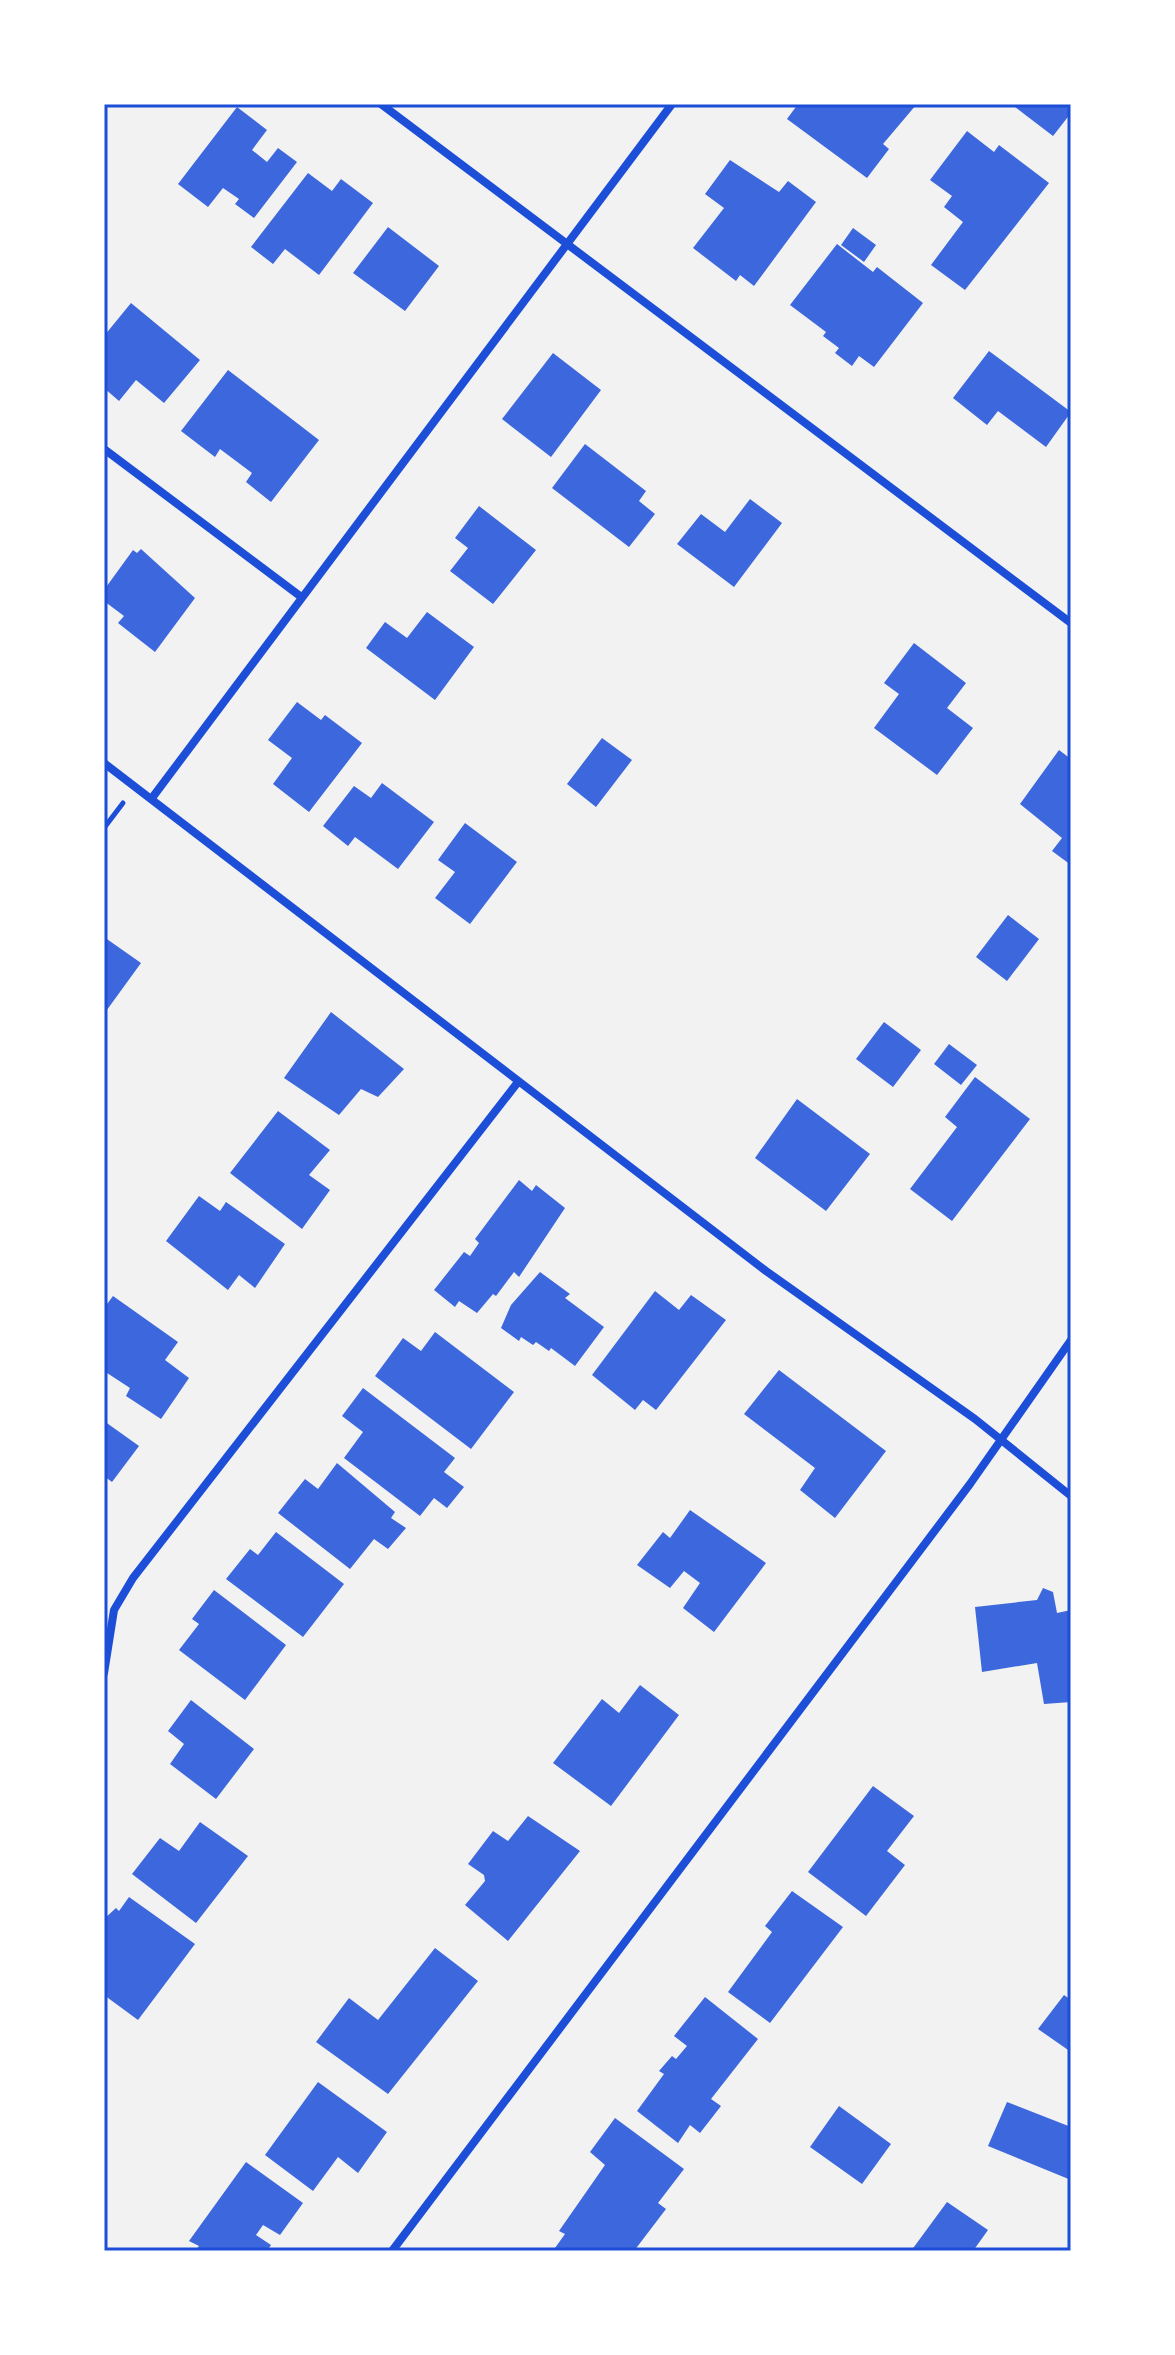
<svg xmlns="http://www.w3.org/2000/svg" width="1175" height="2355" viewBox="0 0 1175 2355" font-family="Manrope,sans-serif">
	<rect width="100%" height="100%" fill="#f2f2f2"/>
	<path fill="#3d67dc" d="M 798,104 L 914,104 L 916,105 L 883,144 L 889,149 L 867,178 L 787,119 Z
		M 1011,104 L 1071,104 L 1071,113 L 1053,136 Z
		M 237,107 L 267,130 L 252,150 L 267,162 L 278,148 L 297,162 L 254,218 L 235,204 L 239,199 L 223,188 L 208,207 L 178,184 Z
		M 967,131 L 994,152 L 999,145 L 1049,183 L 965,290 L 931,265 L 963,222 L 944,207 L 952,196 L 930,180 Z
		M 730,160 L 779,192 L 788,181 L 816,202 L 754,286 L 740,275 L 736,281 L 693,248 L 724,208 L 705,194 Z
		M 308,173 L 332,191 L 341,179 L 373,203 L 319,275 L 285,249 L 273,264 L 251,247 Z
		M 388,227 L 439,266 L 405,311 L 353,273 Z
		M 853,228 L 876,245 L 864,262 L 841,245 Z
		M 837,244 L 873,272 L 877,267 L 923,303 L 874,367 L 859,356 L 852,366 L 835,353 L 839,348 L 823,336 L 826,332 L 790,305 Z
		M 131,303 L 200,360 L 164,403 L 136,380 L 119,401 L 104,388 L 104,336 Z
		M 989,351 L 1071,412 L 1046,447 L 998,411 L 987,425 L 953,398 Z
		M 553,353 L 601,390 L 551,457 L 502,419 Z
		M 228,370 L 319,440 L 271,502 L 246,482 L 252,473 L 220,449 L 215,457 L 181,431 Z
		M 585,444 L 646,491 L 639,501 L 655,514 L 629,547 L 552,488 Z
		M 750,499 L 782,523 L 734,587 L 677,544 L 701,514 L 725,532 Z
		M 479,506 L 536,550 L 493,604 L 450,571 L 468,548 L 455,538 Z
		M 141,549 L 195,598 L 155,652 L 118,623 L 124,616 L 104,601 L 104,590 L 133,550 L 137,553 Z
		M 427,612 L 474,647 L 435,700 L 366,648 L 385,622 L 407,638 Z
		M 914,643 L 966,683 L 947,708 L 973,728 L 937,775 L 874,728 L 899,694 L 884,683 Z
		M 297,702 L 321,720 L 325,715 L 362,743 L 309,812 L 273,784 L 292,758 L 268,740 Z
		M 602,738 L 632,760 L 596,807 L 567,784 Z
		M 1059,750 L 1071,759 L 1071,865 L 1052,851 L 1062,838 L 1020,804 Z
		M 382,783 L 434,822 L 398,869 L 355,837 L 348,846 L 323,826 L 354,786 L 371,798 Z
		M 465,823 L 517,862 L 470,924 L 435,898 L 455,872 L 438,860 Z
		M 1008,915 L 1039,939 L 1007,981 L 976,957 Z
		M 104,937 L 141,963 L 104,1014 Z
		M 331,1012 L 404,1069 L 378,1097 L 361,1089 L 339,1115 L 284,1078 Z
		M 884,1022 L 921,1050 L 893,1087 L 856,1059 Z
		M 949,1044 L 977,1065 L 961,1085 L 934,1064 Z
		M 975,1077 L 1030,1119 L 952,1221 L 910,1189 L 957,1127 L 945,1117 Z
		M 797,1099 L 870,1154 L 826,1211 L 755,1158 Z
		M 278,1111 L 330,1150 L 309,1175 L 330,1190 L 302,1229 L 230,1173 Z
		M 519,1180 L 532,1191 L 536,1185 L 565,1208 L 519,1277 L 514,1272 L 496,1296 L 493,1294 L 477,1313 L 459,1301 L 455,1307 L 434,1290 L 464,1252 L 470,1256 L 479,1243 L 475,1239 Z
		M 199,1196 L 220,1211 L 226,1202 L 285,1244 L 255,1288 L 239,1275 L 228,1290 L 166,1241 Z
		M 540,1272 L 570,1294 L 565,1298 L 604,1327 L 575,1366 L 551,1348 L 549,1351 L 536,1342 L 533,1345 L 521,1337 L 519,1341 L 501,1328 L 511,1305 Z
		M 655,1291 L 679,1310 L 691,1295 L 726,1320 L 656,1410 L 643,1400 L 635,1410 L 592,1375 Z
		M 113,1296 L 178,1342 L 165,1360 L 189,1378 L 161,1419 L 126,1396 L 130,1388 L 104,1371 L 104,1308 Z
		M 435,1332 L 514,1392 L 471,1449 L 375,1376 L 403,1338 L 421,1351 Z
		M 779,1370 L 886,1451 L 835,1518 L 800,1490 L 815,1468 L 744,1414 Z
		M 363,1388 L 455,1458 L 444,1472 L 464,1487 L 447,1508 L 434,1498 L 420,1516 L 344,1458 L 363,1432 L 342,1416 Z
		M 104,1421 L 139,1446 L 112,1482 L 104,1476 Z
		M 337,1463 L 395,1512 L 391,1518 L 406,1528 L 388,1549 L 374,1539 L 350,1569 L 278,1513 L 305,1479 L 318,1489 Z
		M 690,1510 L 766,1563 L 714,1632 L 683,1608 L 700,1583 L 684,1571 L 670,1588 L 637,1565 L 663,1532 L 670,1538 Z
		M 276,1532 L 344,1584 L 303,1637 L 226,1579 L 250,1549 L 258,1555 Z
		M 1043,1588 L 1053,1592 L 1057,1613 L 1071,1610 L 1071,1702 L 1044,1704 L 1037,1663 L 982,1672 L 975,1607 L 1037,1600 Z
		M 214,1590 L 286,1645 L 245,1700 L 179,1650 L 199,1624 L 192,1619 Z
		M 640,1685 L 679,1715 L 611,1806 L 553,1763 L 602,1699 L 619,1713 Z
		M 191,1700 L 254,1749 L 216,1799 L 170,1764 L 184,1744 L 168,1731 Z
		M 873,1786 L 914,1816 L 887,1851 L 905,1865 L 866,1916 L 808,1872 Z
		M 528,1816 L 580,1851 L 508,1941 L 465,1905 L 485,1881 L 484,1875 L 468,1864 L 493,1831 L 508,1841 Z
		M 200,1822 L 248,1856 L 196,1923 L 132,1874 L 160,1838 L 179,1851 Z
		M 792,1891 L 843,1927 L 770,2023 L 728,1992 L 772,1932 L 765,1926 Z
		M 129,1897 L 195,1944 L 138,2020 L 104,1995 L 104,1919 L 116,1908 L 119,1911 Z
		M 435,1948 L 478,1981 L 388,2094 L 316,2042 L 349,1998 L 378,2020 Z
		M 1064,1995 L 1071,2000 L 1071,2052 L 1038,2029 Z
		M 705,1997 L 758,2039 L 711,2099 L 721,2106 L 700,2133 L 690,2125 L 678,2143 L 637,2111 L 664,2074 L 659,2071 L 672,2056 L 676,2059 L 687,2046 L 674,2036 Z
		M 318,2082 L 387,2132 L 358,2173 L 338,2157 L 313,2191 L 265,2155 Z
		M 1007,2102 L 1071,2127 L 1071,2180 L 988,2146 Z
		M 839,2106 L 891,2144 L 862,2184 L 810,2147 Z
		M 615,2118 L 684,2169 L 658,2203 L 666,2209 L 634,2251 L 558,2251 L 555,2248 L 565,2234 L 559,2231 L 605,2165 L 590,2152 Z
		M 246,2162 L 303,2203 L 280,2235 L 263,2225 L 256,2235 L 271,2245 L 267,2251 L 195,2251 L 199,2246 L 189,2241 Z
		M 947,2202 L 988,2230 L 973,2251 L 911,2251 Z"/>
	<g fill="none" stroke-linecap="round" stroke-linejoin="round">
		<path stroke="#1d4ed8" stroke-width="5" d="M 104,828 L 123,803"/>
		<path stroke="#1d4ed8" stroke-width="8" d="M 381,104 L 1071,623
			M 104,449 L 300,596
			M 104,763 L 766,1271 L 975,1419 L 1071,1496
			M 152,798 L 672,104
			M 104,1673 L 114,1610 L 133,1578 L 518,1082
			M 392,2251 L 970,1484 L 1071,1340"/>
	</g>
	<rect width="1175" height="2355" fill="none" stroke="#ffffff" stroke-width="212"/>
	<rect x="106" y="106" width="963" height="2143" fill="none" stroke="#1d4ed8" stroke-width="3"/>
</svg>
